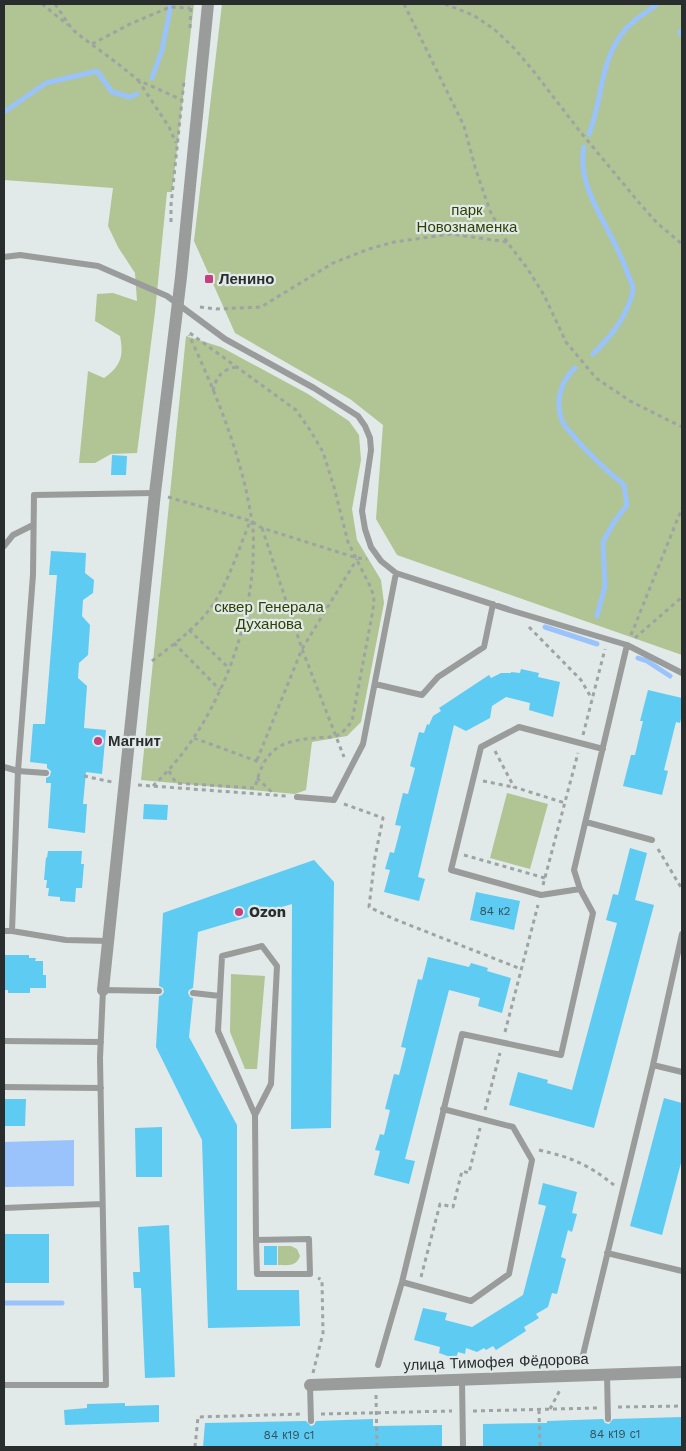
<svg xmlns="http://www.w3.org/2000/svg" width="686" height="1451" viewBox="0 0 686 1451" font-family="'Work Sans',sans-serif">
	<rect width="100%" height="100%" fill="#e2e9e9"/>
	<path fill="#b1c493" d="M 4,4 L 194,4 L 172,192 L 167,192 L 155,312 L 137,453 L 111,454 L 95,463 L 79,463 L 88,371 L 104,378 C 121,366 124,356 120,336 L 95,321 L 97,294 L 113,293 L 137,301 L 135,273 L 118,247 L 108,226 L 113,188 L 4,180 Z
		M 222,4 L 682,4 L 682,655 L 397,555 L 376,519 L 383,425 L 350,399 L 235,333 L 194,241 Z
		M 186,336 L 221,347 L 308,394 L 349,421 L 359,435 L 361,460 L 352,509 L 357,540 L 381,580 L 384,603 L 361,722 L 347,736 L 312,742 L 306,790 L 295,794 L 141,780 Z
		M 507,793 L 548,804 L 530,869 L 490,858 Z
		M 231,974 L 265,976 L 257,1069 L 245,1069 L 230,1032 Z
		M 278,1246 L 291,1246 L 297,1249 L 300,1256 C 296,1267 288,1265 278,1265 Z"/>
	<path fill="#9ac3fb" d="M 74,1140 L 74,1186 L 4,1187 L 4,1142 Z"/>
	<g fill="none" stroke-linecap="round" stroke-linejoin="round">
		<path stroke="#9ac3fb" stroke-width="5" d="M 682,30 L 680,33 L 682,34
			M 152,78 L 162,50 L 171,4
			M 4,112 L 46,83 L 97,71 L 112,92 L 130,97 L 137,94
			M 589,134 C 603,99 599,62 624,31 C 632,20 647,13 657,4
			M 584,147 C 575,189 614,231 627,272 C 629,277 633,284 633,290 C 633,293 631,298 630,301 C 622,323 609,338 593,354
			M 575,368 C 560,382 555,402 562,421 C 564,425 568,430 571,433 C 587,453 605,469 624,485 L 627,505 L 614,522 L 603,542 L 605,586 L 597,616
			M 545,627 L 597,644
			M 638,658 L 647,661 L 670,676
			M 4,1303 L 62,1303"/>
	</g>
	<path fill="#5dcbf2" d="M 112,455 L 127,456 L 126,475 L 111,475 Z
		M 51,551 L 86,553 L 85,573 L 94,580 L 93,593 L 83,600 L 82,616 L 90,625 L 88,655 L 79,663 L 78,678 L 87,686 L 84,728 L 106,730 L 102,774 L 86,772 L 83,804 L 87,804 L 85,833 L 48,828 L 51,783 L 46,783 L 46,778 L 50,776 L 51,771 L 47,768 L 47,764 L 30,762 L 33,724 L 45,724 L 57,575 L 49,575 Z
		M 521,669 L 539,673 L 538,677 L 560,682 L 553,717 L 529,710 L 530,703 L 506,697 L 492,706 L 490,718 L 466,731 L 454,725 L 418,877 L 425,879 L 419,901 L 384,892 L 390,870 L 385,869 L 390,852 L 394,853 L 401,826 L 395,825 L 403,793 L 408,794 L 415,768 L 410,766 L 419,732 L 424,733 L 427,724 L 429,725 L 433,716 L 441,711 L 439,708 L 489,675 L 491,678 L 501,673 L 511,673 L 511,672 L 520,673 Z
		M 648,690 L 682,698 L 682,715 L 680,723 L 676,722 L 664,770 L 668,771 L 662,795 L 623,786 L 631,755 L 635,755 L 643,721 L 640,721 Z
		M 144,804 L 168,805 L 167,820 L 143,819 Z
		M 630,848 L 647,853 L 635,900 L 654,905 L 594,1128 L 509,1105 L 518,1072 L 548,1080 L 547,1083 L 572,1090 L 617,923 L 606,920 L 613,894 L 618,895 Z
		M 48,851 L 82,851 L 81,864 L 84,864 L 82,888 L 76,888 L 75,902 L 60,901 L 60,897 L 48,896 L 49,888 L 46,888 L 47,880 L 44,880 L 46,857 L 47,858 Z
		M 314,860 L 334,882 L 331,1128 L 291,1129 L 292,904 L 198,932 L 193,988 L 189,990 L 188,993 L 190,997 L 193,998 L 189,1037 L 237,1125 L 237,1290 L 299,1290 L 300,1326 L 208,1328 L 202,1140 L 156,1047 L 159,996 L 162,995 L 164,992 L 163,988 L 159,986 L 163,913 Z
		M 476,892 L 520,901 L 514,930 L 470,920 Z
		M 5,955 L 29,955 L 29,958 L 36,958 L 35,961 L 43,961 L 43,975 L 46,975 L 46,988 L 30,988 L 30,993 L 8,993 L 8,990 L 4,990 Z
		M 428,957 L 469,967 L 471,963 L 488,968 L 487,971 L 511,978 L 502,1013 L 478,1006 L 480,998 L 449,990 L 405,1159 L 415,1161 L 409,1184 L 374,1175 L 380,1151 L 375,1150 L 380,1134 L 384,1135 L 390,1110 L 385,1109 L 394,1074 L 399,1075 L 406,1048 L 401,1047 L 418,979 L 422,980 Z
		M 664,1098 L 682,1103 L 682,1159 L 662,1235 L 630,1226 Z
		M 4,1099 L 26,1099 L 25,1126 L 4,1126 Z
		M 162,1127 L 162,1177 L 136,1177 L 135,1128 Z
		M 543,1183 L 577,1192 L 572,1213 L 577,1214 L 572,1232 L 568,1230 L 561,1257 L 566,1259 L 557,1294 L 552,1293 L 548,1307 L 536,1314 L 539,1318 L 524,1327 L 526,1331 L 496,1350 L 493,1346 L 486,1350 L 484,1348 L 477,1352 L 466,1348 L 465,1354 L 458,1352 L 456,1359 L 439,1353 L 440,1347 L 414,1340 L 423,1308 L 447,1313 L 445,1320 L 472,1327 L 523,1295 L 546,1206 L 538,1204 Z
		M 169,1225 L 175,1377 L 145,1378 L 141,1288 L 134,1288 L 133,1272 L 140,1272 L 138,1227 Z
		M 4,1234 L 49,1234 L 49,1283 L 4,1283 Z
		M 264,1246 L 277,1246 L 277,1265 L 264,1265 Z
		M 125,1403 L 125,1406 L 159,1405 L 159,1422 L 65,1425 L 64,1410 L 87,1408 L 87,1404 Z
		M 682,1417 L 682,1447 L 483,1447 L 483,1424 L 547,1423 L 547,1421 L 603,1419 L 605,1423 L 609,1424 L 613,1419 Z
		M 373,1419 L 373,1426 L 442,1425 L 442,1447 L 203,1447 L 205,1423 L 306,1421 L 311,1426 L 314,1425 L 316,1421 Z"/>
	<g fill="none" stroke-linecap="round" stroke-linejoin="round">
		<path stroke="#9ea3a3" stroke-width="3" stroke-dasharray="4 4" stroke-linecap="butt" d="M 42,4 L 68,25
			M 55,4 L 72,29 L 79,35 L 117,63 L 138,80 L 182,100
			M 404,4 L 464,126 L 475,167 L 490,211 L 507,242 L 527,268 L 544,295 L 566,342 L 596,378 L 630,401 L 682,427
			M 445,4 L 473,15 L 495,30 L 514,48 L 535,73 L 578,129 L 641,205 L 657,223 L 682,244
			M 190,28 L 191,4
			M 92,44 L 130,24 L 170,7 L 190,8
			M 138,80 L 169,127 L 176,143
			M 171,222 L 171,205 L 184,81
			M 200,307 L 216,309 L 261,307 L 333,263 L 369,249 L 394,242 L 451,234 L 507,242
			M 213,391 C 216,377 221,370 236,367
			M 168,497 L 251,521 L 262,528 L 357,558 L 367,559
			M 262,528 L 302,649 L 344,757
			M 245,620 L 275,622 L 296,629
			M 529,627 L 581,680 L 592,699
			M 189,630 L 229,668
			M 631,635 L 682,508
			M 635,638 L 682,597
			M 174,643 L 220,690
			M 152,661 C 174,644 198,627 214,603 C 229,580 239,548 250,522
			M 583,735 L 605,649
			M 194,738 L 262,763
			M 495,751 L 514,787 L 565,803
			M 257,760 L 302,649 L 357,559
			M 169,771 L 176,783 L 255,788 C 264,751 277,741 315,738 C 322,737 332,738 338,735 C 344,732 348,726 352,721 L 373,610 L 374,597 L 370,586 L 348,542 L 334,487 L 323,452 L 310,430 L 296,410 L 187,331
			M 84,776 L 112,782
			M 257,778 L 276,796
			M 483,781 L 513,787
			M 138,785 L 286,796
			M 153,786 C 187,753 207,721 226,677 C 241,640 250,603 253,563 C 253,552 254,540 253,529 C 244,461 218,398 189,335
			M 344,804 L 383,818 L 375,857 L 369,907 L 394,919 L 521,969
			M 658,849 L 682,889
			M 464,855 L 545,878
			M 543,885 L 578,753
			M 505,1032 L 538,905
			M 485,1110 L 500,1053
			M 539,1150 C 573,1158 587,1164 614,1185
			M 421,1277 L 440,1204 L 453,1207 L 462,1171 L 469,1173 L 480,1128
			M 313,1373 L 323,1333 L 322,1280 L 318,1278
			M 376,1395 L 377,1447
			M 618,1407 L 682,1406
			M 550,1409 L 561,1388
			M 539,1410 L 540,1447
			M 473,1411 L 597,1408
			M 321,1414 L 452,1411
			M 195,1447 L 198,1417 L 302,1414"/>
		<path stroke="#9a9c9b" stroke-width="6" d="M 4,257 L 20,255 L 98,266 L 167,296 L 225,339 L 314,388 L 358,416 L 365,426 L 370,438 L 371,450 L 362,511 L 365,529 L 371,547 L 381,561 L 396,573 L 513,611 L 627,645 L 682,673
			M 4,546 L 13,535 L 33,525
			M 375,684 L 422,695 L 438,677 L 484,647 L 493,604
			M 4,767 L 18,771 L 46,773
			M 297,797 L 334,800 L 363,744 L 396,573
			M 586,822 L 652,840
			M 580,889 L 541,895 L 451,870 L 481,747 L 519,727 L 603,749
			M 4,931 L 12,931
			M 108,941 L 66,940 L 12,931 L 18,771 L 33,575 L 34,495 L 155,493
			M 262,946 L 277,966 L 271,1084 L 255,1115 L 218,1031 L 222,956 Z
			M 193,993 L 220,996
			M 4,1041 L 101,1042
			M 653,1065 L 682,1072
			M 4,1087 L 101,1088
			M 255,1115 L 256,1240 L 309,1239 L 310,1274 L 257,1274 L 256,1240
			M 4,1208 L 102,1204
			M 607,1253 L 682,1271
			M 402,1282 L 471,1301 L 509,1274 L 532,1160 L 513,1127 L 443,1109
			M 582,1359 L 653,1065 L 682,934
			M 378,1365 L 402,1282 L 462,1034 L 561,1055 L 593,913 L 580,889 L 574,870 L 627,645
			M 607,1374 L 608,1419
			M 462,1380 L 463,1447
			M 4,1385 L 106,1385 L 100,1058 L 103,990 L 159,991
			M 310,1385 L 311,1421"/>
		<path stroke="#9a9c9b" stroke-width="12" d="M 103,990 L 155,493 L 181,277 L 208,4
			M 310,1385 L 682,1372"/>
	</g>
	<g fill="#c63f7f" stroke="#e2e9e9" stroke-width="2">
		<rect x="204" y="274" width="10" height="10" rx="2.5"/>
		<circle cx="98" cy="741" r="5"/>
		<circle cx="239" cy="912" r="5"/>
	</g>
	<g text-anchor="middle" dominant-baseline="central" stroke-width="4.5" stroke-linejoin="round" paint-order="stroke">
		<g font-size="12" fill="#37545e">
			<text x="495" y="911">84 к2</text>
			<text x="615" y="1434">84 к19 с1</text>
			<text x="289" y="1435">84 к19 с1</text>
		</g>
		<g font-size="15" fill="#304202" stroke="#e2e9e9">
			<text x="467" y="210">парк<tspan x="467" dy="17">Новознаменка</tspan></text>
			<text x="269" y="607">сквер Генерала<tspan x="269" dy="17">Духанова</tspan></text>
		</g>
		<g font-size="15" font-weight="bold" fill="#2a2d2d" stroke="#e2e9e9" text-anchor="start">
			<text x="219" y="279">Ленино</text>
			<text x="108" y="741">Магнит</text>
			<text x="249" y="912">Ozon</text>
		</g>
		<g font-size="15" fill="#2a2d2d" stroke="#e2e9e9">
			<text transform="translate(496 1362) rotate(-2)">улица Тимофея Фёдорова</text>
		</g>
	</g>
	<rect width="686" height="1451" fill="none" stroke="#2a2d2d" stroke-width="10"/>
</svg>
